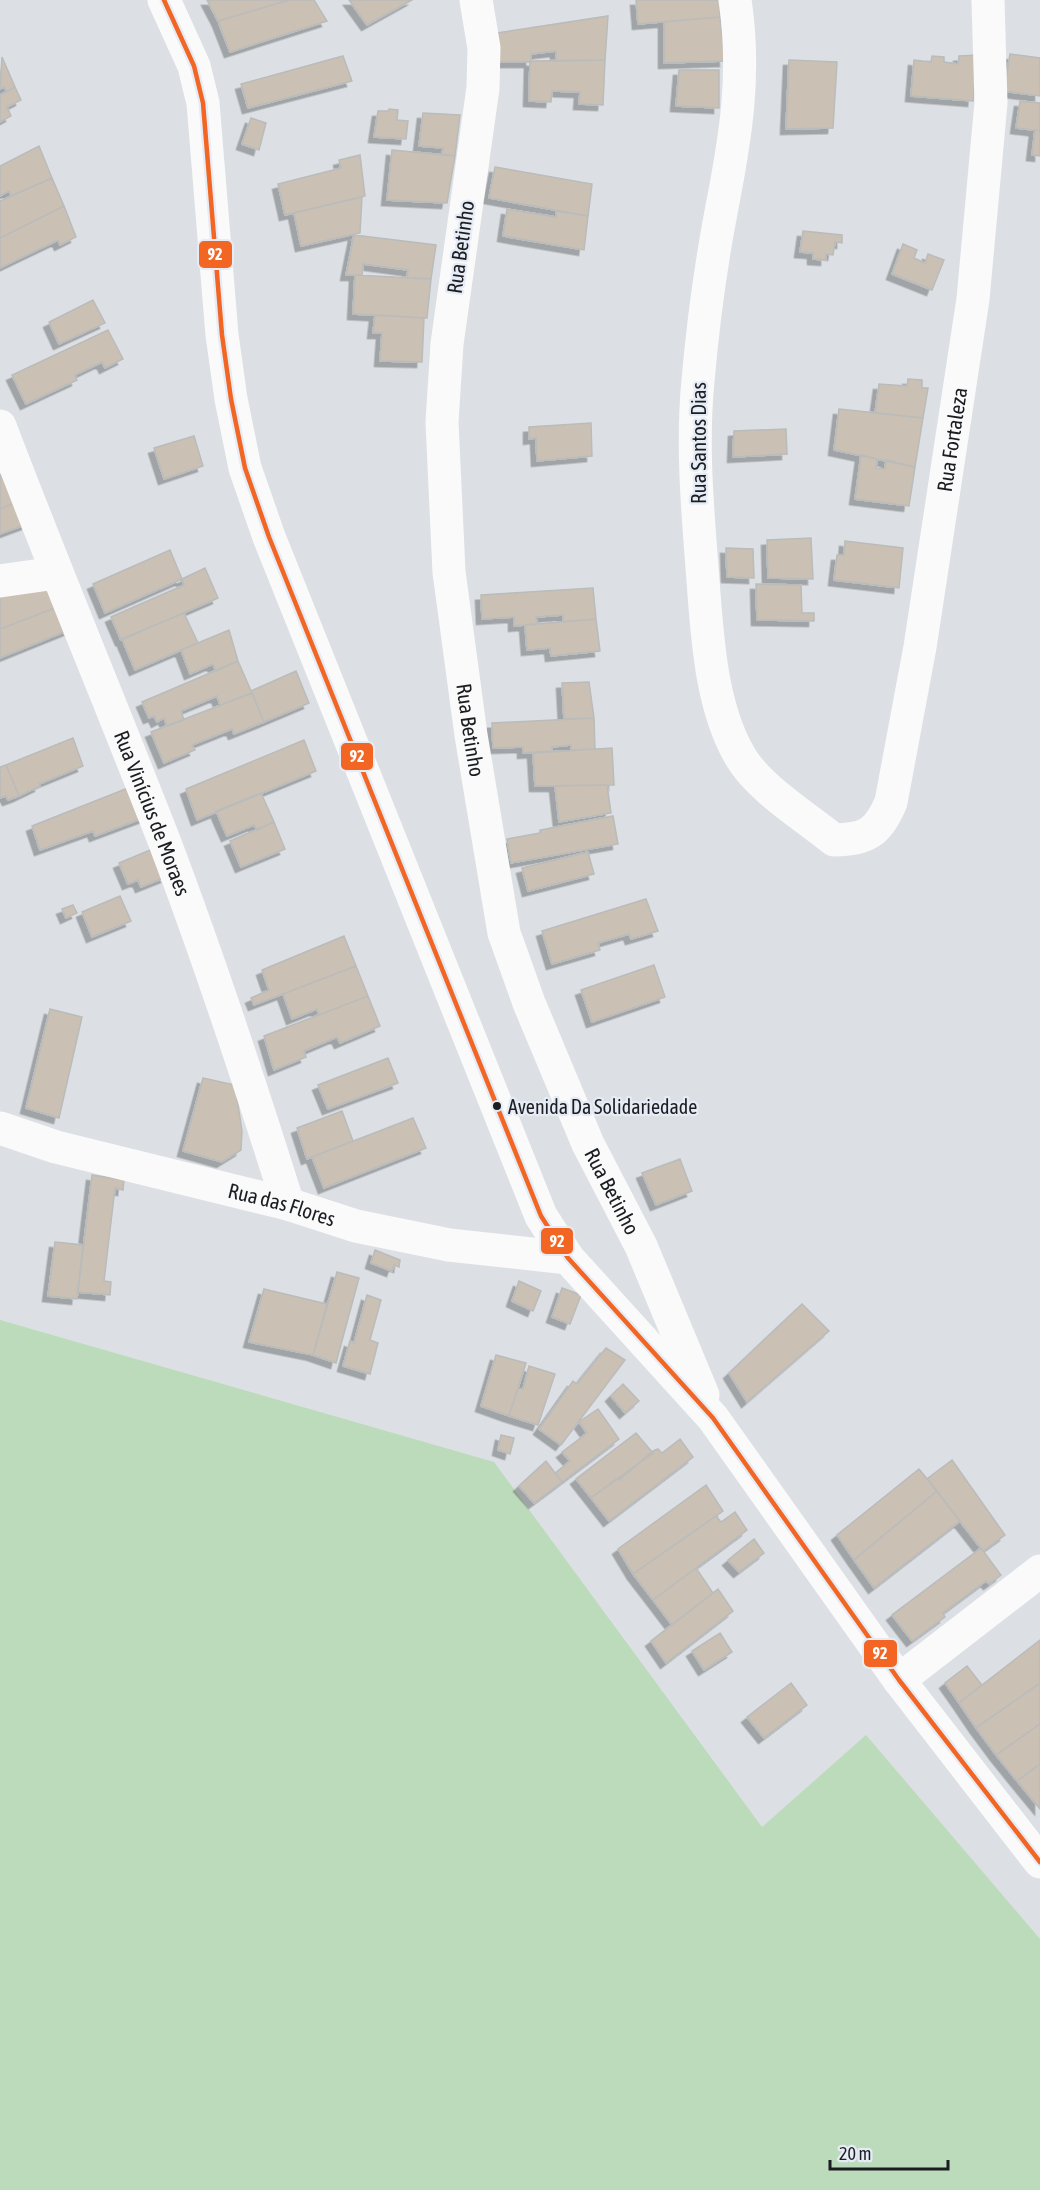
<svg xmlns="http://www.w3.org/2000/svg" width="1040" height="2190" viewBox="0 0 1040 2190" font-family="'Asap Condensed',sans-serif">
	<defs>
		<filter id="shadow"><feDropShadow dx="-5.5" dy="5.5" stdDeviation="0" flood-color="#0004"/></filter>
	</defs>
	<rect width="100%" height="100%" fill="#dce0e4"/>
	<path fill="#bcdbbb" d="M 0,1320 L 494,1462 L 762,1827 L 866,1735 L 1040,1939 L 1040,2190 L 0,2190 Z"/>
	<path fill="#cac0b4" stroke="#babbbb" stroke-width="1.5" filter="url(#shadow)" d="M 207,0 L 289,0 L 218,21 Z
		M 289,0 L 314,0 L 327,21 L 230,52 L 218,21 Z
		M 349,0 L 412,0 L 367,25 Z
		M 636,0 L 719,0 L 720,17 L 638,24 Z
		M 608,16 L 605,60 L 556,61 L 556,51 L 531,54 L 531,62 L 499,62 L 497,33 Z
		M 720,17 L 725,61 L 664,63 L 664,22 Z
		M 1010,54 L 1040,58 L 1040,96 L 1004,91 Z
		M 978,55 L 973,101 L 911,96 L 914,60 L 931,62 L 932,56 L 944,57 L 944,62 L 958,64 L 959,56 Z
		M 343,56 L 352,81 L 248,108 L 241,84 Z
		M 2,57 L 15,87 L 7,92 L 4,87 L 0,89 Z
		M 605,60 L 603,105 L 579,104 L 580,92 L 552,91 L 551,102 L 529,101 L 530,61 Z
		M 789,60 L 837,62 L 833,128 L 786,129 Z
		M 679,70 L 719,70 L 719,108 L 676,106 Z
		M 15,87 L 21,100 L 7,107 L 11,116 L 0,122 L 0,95 Z
		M 1020,101 L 1040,103 L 1040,131 L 1016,128 Z
		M 389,109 L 398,110 L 397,120 L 408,121 L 406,139 L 374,137 L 378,111 L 389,111 Z
		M 423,113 L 460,115 L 455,156 L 442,154 L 443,148 L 419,146 Z
		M 251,118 L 266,123 L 259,150 L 242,144 Z
		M 1035,130 L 1040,131 L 1040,156 L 1032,155 Z
		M 39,146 L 52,178 L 11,196 L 9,191 L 0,196 L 0,166 Z
		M 392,150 L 455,156 L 447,203 L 387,200 Z
		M 360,155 L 365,196 L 285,215 L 278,184 L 341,168 L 339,160 Z
		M 495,167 L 592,184 L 588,216 L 489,198 Z
		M 52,178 L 64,206 L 0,238 L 0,201 Z
		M 362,197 L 360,233 L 301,246 L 294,213 Z
		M 64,206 L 76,237 L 60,245 L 58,240 L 0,268 L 0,238 Z
		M 507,209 L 556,217 L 556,211 L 588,216 L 584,250 L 503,236 Z
		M 803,231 L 842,235 L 842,243 L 835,242 L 833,255 L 826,254 L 826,260 L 813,259 L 813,253 L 800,252 Z
		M 354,235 L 436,245 L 431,279 L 407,278 L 408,270 L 363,264 L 362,275 L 346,275 Z
		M 903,244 L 917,250 L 914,258 L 925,263 L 928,254 L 944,260 L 932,290 L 892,274 Z
		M 355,275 L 431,279 L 427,318 L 353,314 Z
		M 93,300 L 105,323 L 59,344 L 49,322 Z
		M 375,315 L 424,318 L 422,362 L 380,361 L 382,333 L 373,333 Z
		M 108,330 L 123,359 L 105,368 L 102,362 L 75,375 L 77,380 L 26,404 L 12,375 Z
		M 908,379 L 922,380 L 922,388 L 928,388 L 923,418 L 875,413 L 879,384 L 907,386 Z
		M 839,409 L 923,418 L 915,467 L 834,450 Z
		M 591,423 L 592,456 L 537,461 L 536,438 L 529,439 L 529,427 Z
		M 786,429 L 787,454 L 733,457 L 734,431 Z
		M 194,436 L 203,466 L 164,479 L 154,448 Z
		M 861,455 L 877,459 L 876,468 L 885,469 L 886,460 L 915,467 L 909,506 L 855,499 Z
		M 7,472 L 19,501 L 0,509 L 0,475 Z
		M 19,501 L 27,524 L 0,534 L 0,509 Z
		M 811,538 L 813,579 L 768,578 L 767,540 Z
		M 845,541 L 903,548 L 899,588 L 834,580 L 837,555 L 844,555 Z
		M 726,548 L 753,549 L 754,578 L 727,577 Z
		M 170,550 L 182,579 L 105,613 L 93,584 Z
		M 205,568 L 218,598 L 121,640 L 111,617 L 184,585 L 182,579 Z
		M 38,576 L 60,606 L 0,629 L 0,596 Z
		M 756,584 L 801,585 L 802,613 L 814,613 L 814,621 L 757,620 Z
		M 593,588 L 596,619 L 563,622 L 563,615 L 536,617 L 537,624 L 514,626 L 514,617 L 482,619 L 481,595 Z
		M 60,606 L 69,630 L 0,658 L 0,629 Z
		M 184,613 L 198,643 L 135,670 L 122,639 Z
		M 596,619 L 600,651 L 551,656 L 550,648 L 527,650 L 525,625 Z
		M 229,630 L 238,661 L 216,671 L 213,664 L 190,674 L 181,650 Z
		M 238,661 L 252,693 L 220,705 L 217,696 L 181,711 L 184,720 L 167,726 L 164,718 L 157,722 L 154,716 L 149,718 L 142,702 Z
		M 296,671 L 309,703 L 264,722 L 251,691 Z
		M 589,682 L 594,718 L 564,719 L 562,683 Z
		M 252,693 L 264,722 L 234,734 L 232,729 L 192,745 L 195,750 L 164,763 L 151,732 Z
		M 594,718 L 595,749 L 571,750 L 571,745 L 552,747 L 552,751 L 523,753 L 523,747 L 493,748 L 492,723 Z
		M 73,738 L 83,766 L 39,784 L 40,786 L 19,796 L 6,765 Z
		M 304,740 L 316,771 L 197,820 L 186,789 Z
		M 612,748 L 614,785 L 535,786 L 533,753 Z
		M 6,765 L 19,796 L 8,800 L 6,796 L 0,798 L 0,767 Z
		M 607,785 L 611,813 L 559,822 L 555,786 Z
		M 133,786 L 146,817 L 95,836 L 93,831 L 40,850 L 32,826 Z
		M 261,793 L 274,822 L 257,830 L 254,825 L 227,836 L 216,811 Z
		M 613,816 L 618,844 L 511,863 L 507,839 L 540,833 L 540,830 Z
		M 274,822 L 285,849 L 241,867 L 230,841 Z
		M 155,848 L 166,877 L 141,887 L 138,880 L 128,884 L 119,863 Z
		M 588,852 L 594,874 L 528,891 L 522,868 Z
		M 120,896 L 131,921 L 92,937 L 82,912 Z
		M 646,899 L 658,931 L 631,939 L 629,934 L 598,943 L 600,950 L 552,964 L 542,931 Z
		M 73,905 L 77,913 L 66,918 L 62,909 Z
		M 344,936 L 356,966 L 254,1005 L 251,998 L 269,990 L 262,970 Z
		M 654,965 L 665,997 L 592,1022 L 581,990 Z
		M 356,966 L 368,996 L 319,1015 L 317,1009 L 292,1019 L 283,994 Z
		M 368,996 L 380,1026 L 340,1043 L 337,1037 L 304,1051 L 306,1057 L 274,1070 L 264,1036 Z
		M 50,1009 L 82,1017 L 59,1118 L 26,1108 Z
		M 388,1058 L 398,1083 L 328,1109 L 318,1085 Z
		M 203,1078 L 235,1085 L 242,1131 L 241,1150 L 222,1162 L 183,1151 Z
		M 342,1111 L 353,1141 L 307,1159 L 297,1128 Z
		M 413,1118 L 426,1148 L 324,1188 L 312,1157 Z
		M 680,1159 L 692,1191 L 656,1205 L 642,1173 Z
		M 92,1175 L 124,1180 L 123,1190 L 115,1188 L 104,1281 L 111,1282 L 110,1295 L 78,1292 Z
		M 55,1242 L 83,1245 L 77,1299 L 48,1296 Z
		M 375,1250 L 400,1260 L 399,1267 L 394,1265 L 392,1271 L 371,1263 Z
		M 337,1272 L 359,1278 L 336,1363 L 313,1355 Z
		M 519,1281 L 541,1291 L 533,1311 L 512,1301 Z
		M 562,1288 L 581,1295 L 570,1324 L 552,1317 Z
		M 264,1289 L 327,1304 L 313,1355 L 249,1342 Z
		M 367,1295 L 381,1300 L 370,1340 L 378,1343 L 370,1374 L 343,1366 L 350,1341 L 354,1343 Z
		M 802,1304 L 829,1331 L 747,1402 L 729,1373 Z
		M 606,1348 L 625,1360 L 561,1445 L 539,1429 L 573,1381 L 577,1384 Z
		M 496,1355 L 526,1363 L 509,1416 L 481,1406 Z
		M 529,1366 L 555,1374 L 538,1425 L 509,1416 L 518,1388 L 523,1389 Z
		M 623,1384 L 639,1401 L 625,1413 L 611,1396 Z
		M 598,1409 L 619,1439 L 562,1482 L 555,1473 L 570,1461 L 562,1452 L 587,1433 L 579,1422 Z
		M 636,1433 L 653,1453 L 591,1498 L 576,1479 Z
		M 501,1435 L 514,1438 L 510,1454 L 498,1450 Z
		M 680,1439 L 693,1457 L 609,1521 L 591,1498 L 618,1478 L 619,1480 L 653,1451 L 658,1449 L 662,1453 Z
		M 952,1460 L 1005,1535 L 983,1551 L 927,1479 Z
		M 546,1461 L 562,1482 L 534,1503 L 519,1486 Z
		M 919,1469 L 937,1491 L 854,1560 L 837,1535 Z
		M 706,1485 L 723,1511 L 633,1574 L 618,1549 Z
		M 937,1491 L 960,1521 L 874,1588 L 854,1560 Z
		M 735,1512 L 747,1530 L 653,1600 L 633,1574 L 716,1516 L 721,1522 Z
		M 754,1539 L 764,1553 L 739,1572 L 728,1560 Z
		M 981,1548 L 1001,1575 L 989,1584 L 986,1581 L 943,1613 L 945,1617 L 912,1641 L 892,1615 Z
		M 696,1568 L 713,1593 L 672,1625 L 653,1600 Z
		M 718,1589 L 733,1611 L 666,1663 L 651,1641 Z
		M 720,1633 L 732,1652 L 704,1670 L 692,1651 Z
		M 1040,1640 L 1040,1683 L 976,1728 L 959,1703 Z
		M 967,1666 L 982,1685 L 959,1703 L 945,1683 Z
		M 791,1683 L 807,1705 L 764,1738 L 747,1717 Z
		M 1040,1683 L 1040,1724 L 996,1755 L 976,1728 Z
		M 1040,1724 L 1040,1764 L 1017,1781 L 996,1755 Z
		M 1040,1764 L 1040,1809 L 1017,1781 Z"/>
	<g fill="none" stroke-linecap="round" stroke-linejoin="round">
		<g stroke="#fafafb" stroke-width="33">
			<path d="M 164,0 L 194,66 L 203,103 L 222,335 L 231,399 L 245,468 L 269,537 L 541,1216 L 568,1258 L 713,1418 L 899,1680 L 1040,1862"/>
			<path id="s1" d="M 476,0 L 484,48 L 483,88 L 447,344 L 442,422 L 449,572 L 471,735 L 504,933 L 529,1003 L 588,1144 L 641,1246 L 703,1395"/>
			<path id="s2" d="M 735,0 C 746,74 736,135 722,207 C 711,264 703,323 698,381 C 691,451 699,524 704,594 C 708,647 713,710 740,756 C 758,788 806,817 834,840 C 867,839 878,833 891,802 L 920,647 L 973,299 L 991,103 L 988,0"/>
			<path id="s3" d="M 0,426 C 53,566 111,704 165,843 C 210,962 250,1083 288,1204"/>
			<path d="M 0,581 L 56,573"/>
			<path id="s4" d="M 0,1128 L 56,1147 L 288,1204 L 356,1226 L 449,1245 L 568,1258"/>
			<path d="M 899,1680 L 1040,1571"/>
		</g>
		<g stroke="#e5ecf6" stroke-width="9">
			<path id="bus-1" d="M 164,0 L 194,66 L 203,103 L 222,335 L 231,399 L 245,468 L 269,537 L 541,1216 L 568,1258 L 713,1418 L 899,1680 L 1040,1862"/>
		</g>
		<use href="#bus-1" stroke="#f26522" stroke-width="4.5"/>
	</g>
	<circle fill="#1b1d20" stroke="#e5ecf6" stroke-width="2" cx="497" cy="1106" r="5"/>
	<g text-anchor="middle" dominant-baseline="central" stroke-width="4.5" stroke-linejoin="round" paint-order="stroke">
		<g font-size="20" fill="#1b1d20" stroke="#e5ecf6" text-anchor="start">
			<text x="508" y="1106">Avenida Da Solidariedade</text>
		</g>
		<g font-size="21" fill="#1b1d20" stroke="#e5ecf6">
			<text transform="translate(460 247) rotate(-82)">Rua Betinho</text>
			<text stroke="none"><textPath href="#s2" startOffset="1334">Rua Fortaleza</textPath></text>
			<text transform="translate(698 443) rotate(-90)">Rua Santos Dias</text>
			<text stroke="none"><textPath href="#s1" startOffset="735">Rua Betinho</textPath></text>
			<text stroke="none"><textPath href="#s3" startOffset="416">Rua Vinícius de Moraes</textPath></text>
			<text stroke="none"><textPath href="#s1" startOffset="1221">Rua Betinho</textPath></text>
			<text stroke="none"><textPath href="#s4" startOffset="292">Rua das Flores</textPath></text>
		</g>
	</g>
	<g stroke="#e5ecf6" stroke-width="2">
		<rect x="198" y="240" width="35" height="29" rx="6" fill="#f26522"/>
		<rect x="340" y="742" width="34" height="29" rx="6" fill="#f26522"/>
		<rect x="540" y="1227" width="34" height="28" rx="6" fill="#f26522"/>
		<rect x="863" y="1639" width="35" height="29" rx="6" fill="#f26522"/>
	</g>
	<g font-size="16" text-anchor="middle" font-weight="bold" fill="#fff">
		<text x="215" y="260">92</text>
		<text x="357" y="762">92</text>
		<text x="557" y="1247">92</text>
		<text x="880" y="1659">92</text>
	</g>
	<path d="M830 2160v9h118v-9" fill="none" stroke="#1b1d20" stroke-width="3"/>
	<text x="839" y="2160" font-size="18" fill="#1b1d20" stroke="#e5ecf6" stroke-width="4.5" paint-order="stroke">20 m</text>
</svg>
